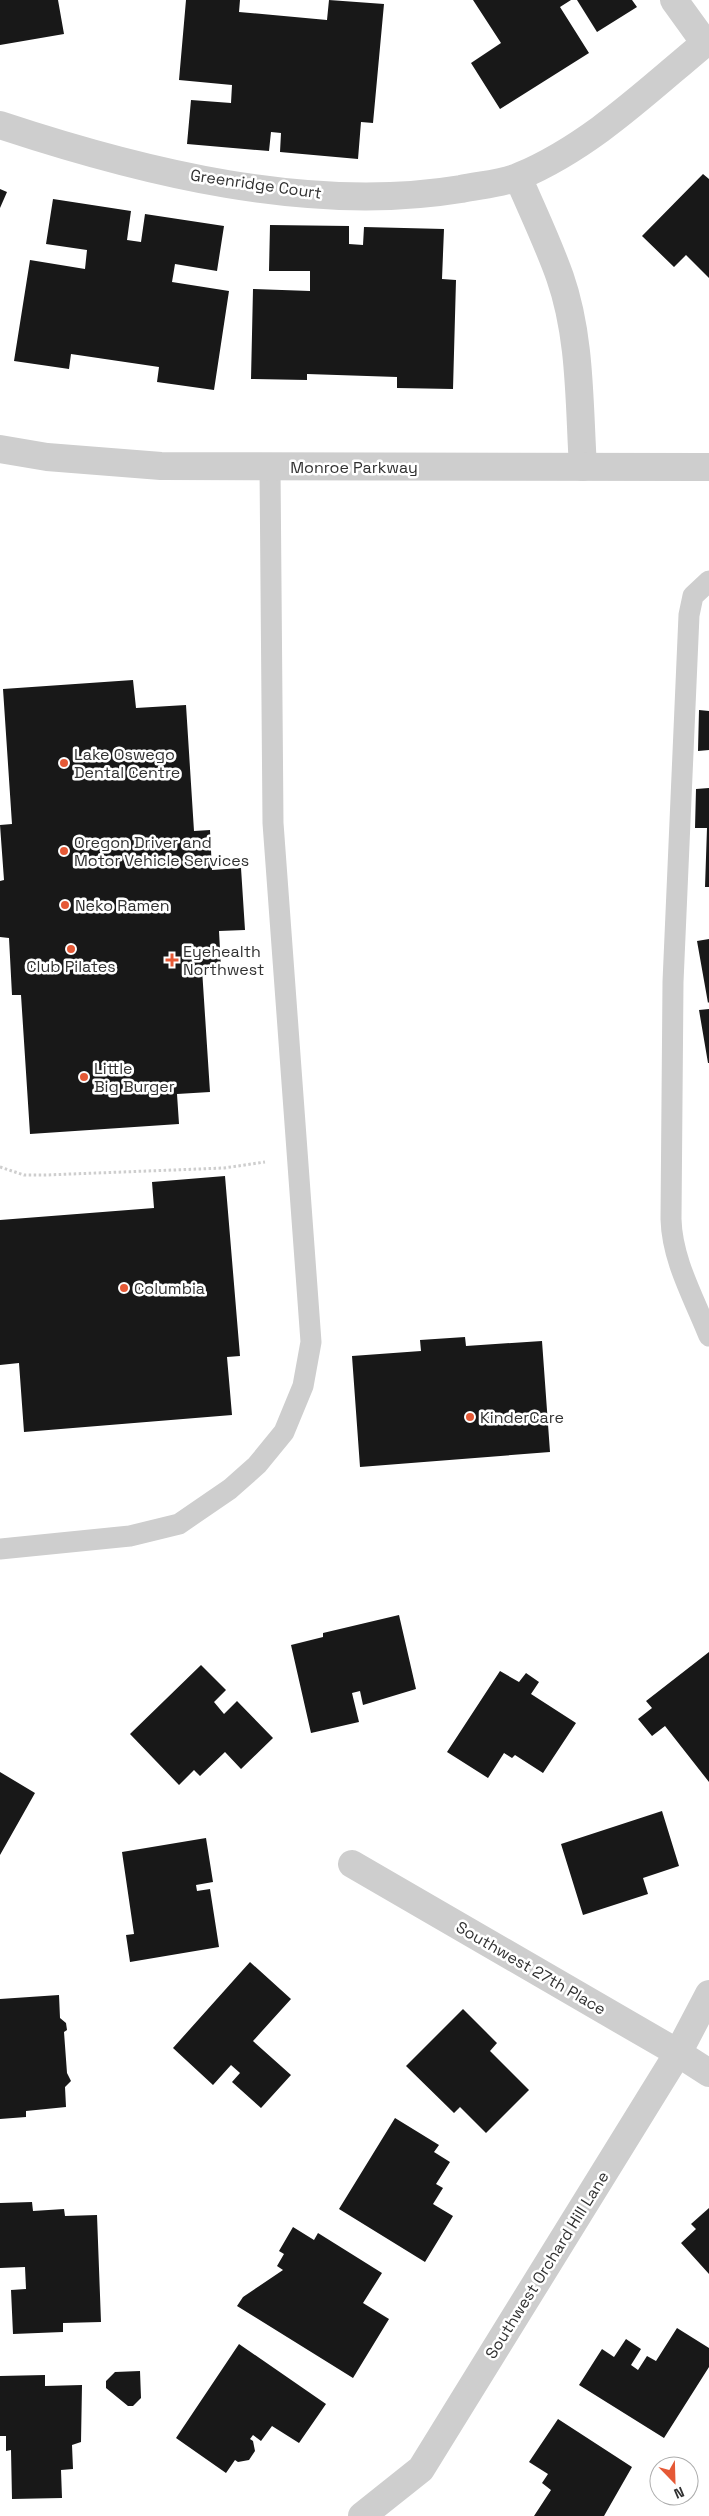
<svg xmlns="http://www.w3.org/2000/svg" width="709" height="2516" viewBox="0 0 709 2516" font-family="'Space Grotesk',sans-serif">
	<rect width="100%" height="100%" fill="#fff"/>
	<path fill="#181818" d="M 0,0 L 58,0 L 64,34 L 0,45 Z
		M 186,0 L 240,0 L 239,12 L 327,20 L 329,0 L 384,4 L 373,123 L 361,122 L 358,159 L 280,152 L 281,133 L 271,132 L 269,151 L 187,144 L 191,100 L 231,103 L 232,85 L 179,80 Z
		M 473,0 L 571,0 L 560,7 L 589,53 L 500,109 L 471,63 L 501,43 Z
		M 577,0 L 632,0 L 637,7 L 597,32 Z
		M 703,174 L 709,179 L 709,278 L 686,255 L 674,267 L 642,236 Z
		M 0,189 L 7,192 L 0,208 Z
		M 53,199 L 131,211 L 127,240 L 141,242 L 145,214 L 224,226 L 217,271 L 175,264 L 172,282 L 229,291 L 214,390 L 157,382 L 159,367 L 71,354 L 69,369 L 14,361 L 30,260 L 85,269 L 87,250 L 46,244 Z
		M 270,225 L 349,226 L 349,244 L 363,245 L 364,227 L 444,229 L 442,279 L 456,280 L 453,389 L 397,388 L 397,377 L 307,374 L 307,380 L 251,379 L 253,289 L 310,291 L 310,271 L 269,271 Z
		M 133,680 L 136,708 L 186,705 L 194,831 L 210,830 L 212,870 L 241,868 L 245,930 L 219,931 L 221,968 L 202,969 L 210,1092 L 177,1094 L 179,1124 L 30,1134 L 21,995 L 12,995 L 9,938 L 0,937 L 0,881 L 4,880 L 0,825 L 12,824 L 3,689 Z
		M 699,710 L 709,711 L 709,750 L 698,751 Z
		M 709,788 L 709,887 L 705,887 L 707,828 L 695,828 L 696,789 Z
		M 709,939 L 709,1002 L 708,1003 L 697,941 Z
		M 709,1009 L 709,1063 L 708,1063 L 699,1010 Z
		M 225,1176 L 240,1356 L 227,1357 L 232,1415 L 24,1432 L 19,1363 L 0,1365 L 0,1220 L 154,1208 L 152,1182 Z
		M 465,1337 L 466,1346 L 542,1341 L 550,1452 L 360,1467 L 352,1356 L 421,1351 L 420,1340 Z
		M 399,1615 L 416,1689 L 363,1705 L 360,1691 L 352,1693 L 359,1722 L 311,1733 L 291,1645 L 323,1637 L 323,1633 Z
		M 709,1652 L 709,1782 L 665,1726 L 652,1736 L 638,1719 L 652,1708 L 646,1701 Z
		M 201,1665 L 226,1690 L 214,1702 L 224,1714 L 237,1701 L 273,1738 L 241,1769 L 225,1752 L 200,1776 L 194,1770 L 179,1785 L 130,1734 Z
		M 500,1671 L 519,1682 L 526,1673 L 539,1682 L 531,1694 L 576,1723 L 543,1773 L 515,1755 L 512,1758 L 504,1753 L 488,1778 L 447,1752 Z
		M 0,1772 L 35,1793 L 0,1855 Z
		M 662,1811 L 679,1866 L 643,1878 L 648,1894 L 583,1915 L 561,1844 Z
		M 206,1838 L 213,1882 L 196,1885 L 197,1891 L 210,1889 L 219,1947 L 130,1962 L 126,1935 L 134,1934 L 122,1852 Z
		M 250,1962 L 291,1999 L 253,2041 L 291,2075 L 261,2108 L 232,2082 L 240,2073 L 231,2065 L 213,2085 L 173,2048 Z
		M 59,1995 L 60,2018 L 66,2023 L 67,2030 L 64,2032 L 67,2073 L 71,2081 L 65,2087 L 66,2107 L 26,2111 L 26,2117 L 0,2119 L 0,1999 Z
		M 463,2009 L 497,2043 L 490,2051 L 529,2090 L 486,2133 L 460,2107 L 454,2113 L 406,2066 Z
		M 395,2118 L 439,2145 L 434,2152 L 450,2162 L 436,2184 L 443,2188 L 433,2204 L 453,2216 L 425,2262 L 339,2209 Z
		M 32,2202 L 33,2211 L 64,2209 L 65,2216 L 97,2215 L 101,2322 L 63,2323 L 63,2332 L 13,2334 L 11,2290 L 26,2289 L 25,2267 L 0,2268 L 0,2203 Z
		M 709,2208 L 709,2274 L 681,2243 L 696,2229 L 691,2224 Z
		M 293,2227 L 314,2240 L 318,2233 L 382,2273 L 363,2303 L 389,2319 L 353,2378 L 237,2306 L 243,2297 L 283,2270 L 277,2266 L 284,2254 L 279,2251 Z
		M 677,2328 L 709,2348 L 709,2367 L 664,2438 L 579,2385 L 602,2349 L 614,2357 L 626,2339 L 641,2349 L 631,2365 L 638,2370 L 647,2356 L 656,2361 Z
		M 239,2344 L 326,2404 L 299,2443 L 272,2426 L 261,2441 L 253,2435 L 250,2439 L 253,2441 L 255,2451 L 249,2460 L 238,2462 L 235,2460 L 226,2473 L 176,2438 Z
		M 140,2371 L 141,2398 L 133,2406 L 128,2406 L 106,2388 L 106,2381 L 115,2372 Z
		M 45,2375 L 45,2386 L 82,2385 L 81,2442 L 72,2445 L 73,2469 L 61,2470 L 62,2498 L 12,2499 L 11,2450 L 6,2451 L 6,2436 L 0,2436 L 0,2376 Z
		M 558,2419 L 632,2467 L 604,2516 L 534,2516 L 551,2490 L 542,2483 L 548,2474 L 529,2462 Z"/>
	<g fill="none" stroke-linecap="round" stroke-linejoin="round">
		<path stroke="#cecece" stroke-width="3" stroke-dasharray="2.5 2.5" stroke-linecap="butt" d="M 0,1167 L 24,1175 L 46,1175 L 224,1168 L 265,1162"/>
		<path stroke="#cecece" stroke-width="21" d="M 709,581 L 693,596 L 689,615 L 673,982 L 671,1219 C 672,1260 694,1298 709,1336
			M 0,1549 L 130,1536 L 179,1524 L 230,1489 L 257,1465 L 284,1432 L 303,1386 L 311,1342 L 273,823 L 270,467"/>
		<path stroke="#cecece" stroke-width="28" d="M 0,125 C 142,172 310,214 461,189 C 479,185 503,184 520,176 C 591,146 647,91 705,43 L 674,0
			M 518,177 C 532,210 548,243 560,277 C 581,337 579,404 583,467
			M 352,1864 L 678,2053 L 709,2073
			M 362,2516 L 421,2469 L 678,2053 L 709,1994"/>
		<path stroke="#cecece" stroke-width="28" d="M 0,449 L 47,457 L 161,466 L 709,467"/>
	</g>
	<g fill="#e55936" stroke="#fff" stroke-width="2">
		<circle cx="64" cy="763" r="5"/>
		<circle cx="64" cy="851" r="5"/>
		<circle cx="65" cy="905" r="5"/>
		<circle cx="71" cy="949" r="5"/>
		<path d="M169.5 952.5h5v5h5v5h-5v5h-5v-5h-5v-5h5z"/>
		<circle cx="84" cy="1077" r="5"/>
		<circle cx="124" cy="1288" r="5"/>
		<circle cx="470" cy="1417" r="5"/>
	</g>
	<g text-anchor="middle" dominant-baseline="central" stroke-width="5" stroke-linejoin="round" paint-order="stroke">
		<g font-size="16" fill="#313131" stroke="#fff">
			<text transform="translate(256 184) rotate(8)">Greenridge Court</text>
			<text x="354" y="467">Monroe Parkway</text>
			<text transform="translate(531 1968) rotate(30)">Southwest 27th Place</text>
			<text transform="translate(547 2265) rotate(-58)">Southwest Orchard Hill Lane</text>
		</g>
		<g font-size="16" fill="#313131" stroke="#fff" text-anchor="start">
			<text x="74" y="754">Lake Oswego<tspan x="74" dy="18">Dental Centre</tspan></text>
			<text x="74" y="842">Oregon Driver and<tspan x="74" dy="18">Motor Vehicle Services</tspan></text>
			<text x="75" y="905">Neko Ramen</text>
			<text x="183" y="951">Eyehealth<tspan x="183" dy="18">Northwest</tspan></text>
			<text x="71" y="966" text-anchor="middle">Club Pilates</text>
			<text x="94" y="1068">Little<tspan x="94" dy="18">Big Burger</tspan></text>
			<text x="134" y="1288">Columbia</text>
			<text x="480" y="1417">KinderCare</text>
		</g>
	</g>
	<g transform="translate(674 2481) rotate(157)"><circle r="24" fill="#ffffff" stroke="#adadad"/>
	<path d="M0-4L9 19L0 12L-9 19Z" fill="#e55936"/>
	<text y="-8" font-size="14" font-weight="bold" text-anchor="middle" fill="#313131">N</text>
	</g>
</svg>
